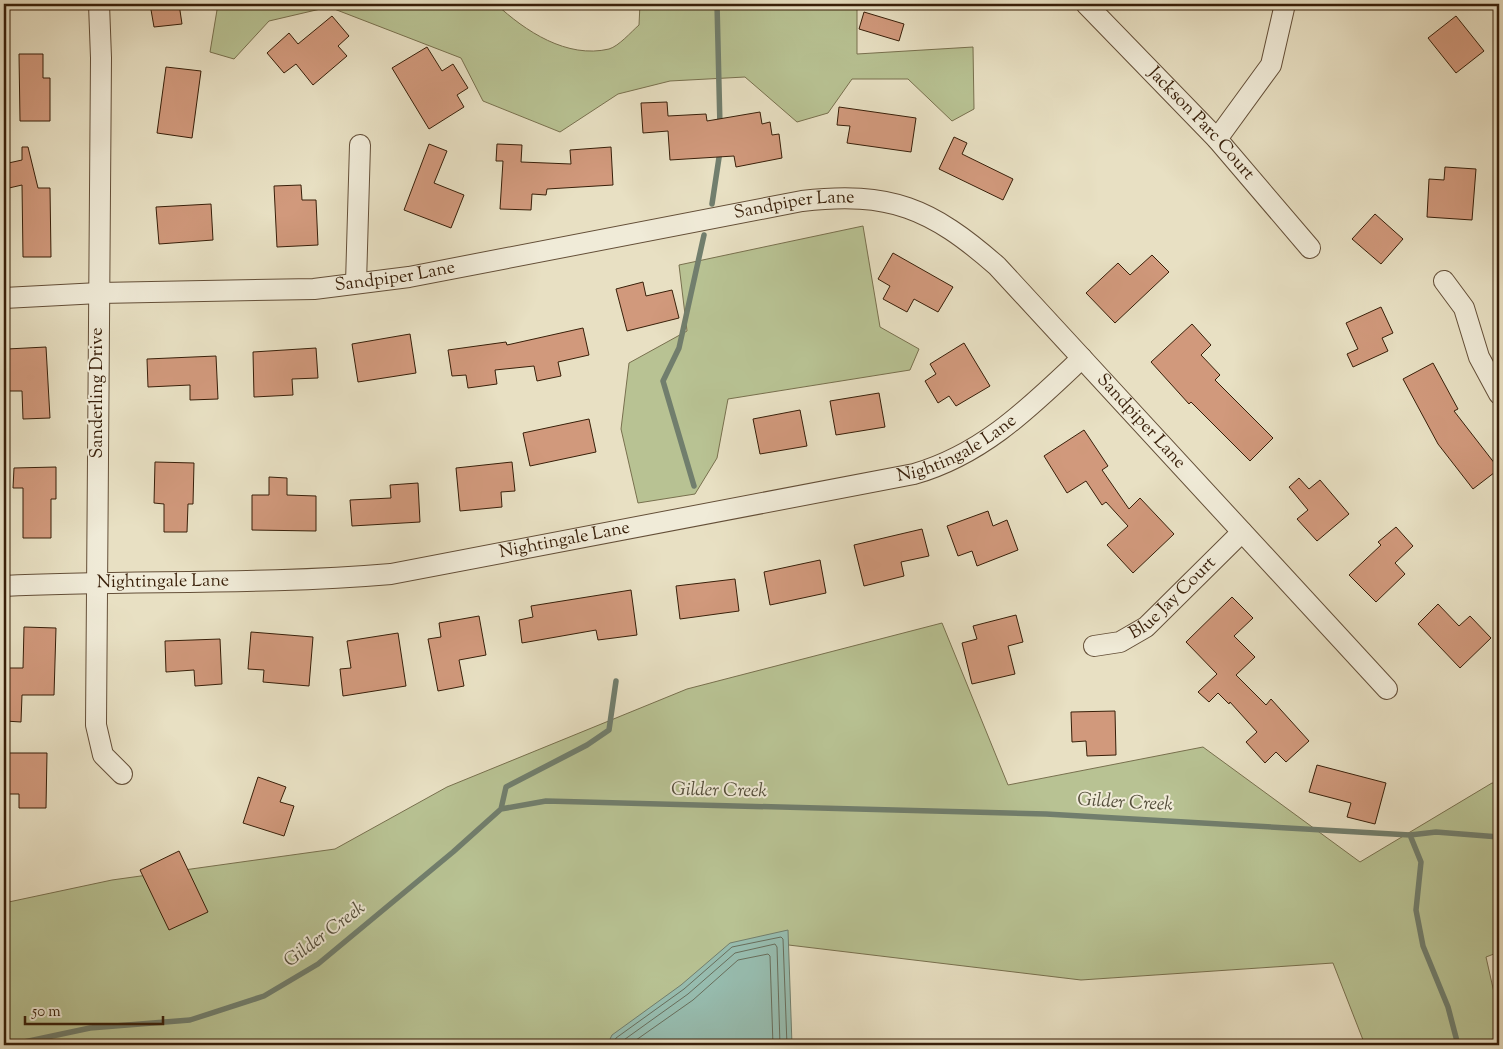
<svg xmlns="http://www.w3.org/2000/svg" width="1503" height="1049" viewBox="0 0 1503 1049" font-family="'Sorts Mill Goudy',serif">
	<rect width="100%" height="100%" fill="#e8e0c3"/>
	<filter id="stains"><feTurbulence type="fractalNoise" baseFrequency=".004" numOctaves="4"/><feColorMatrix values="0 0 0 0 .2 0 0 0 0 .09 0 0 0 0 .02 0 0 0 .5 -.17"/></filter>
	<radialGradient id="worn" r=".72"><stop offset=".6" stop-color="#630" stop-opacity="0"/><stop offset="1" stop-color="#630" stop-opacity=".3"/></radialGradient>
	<path fill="#b8c293" stroke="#78704e" d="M 218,4 L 496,4 C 525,31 567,59 609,49 C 619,46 631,32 639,25 L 640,4 L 857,4 L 857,54 L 973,47 L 974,109 L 952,121 L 908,79 L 852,79 L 828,113 L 797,122 L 745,77 L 670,81 L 618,94 L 560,132 L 483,101 L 461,58 L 329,7 L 269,21 L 234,59 L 210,52 Z
		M 863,226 L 880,327 L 919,349 L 910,370 L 728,399 L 717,458 L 695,494 L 638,503 L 621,429 L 629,363 L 687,331 L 679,265 Z
		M 942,623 L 1008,785 L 1203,747 L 1360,862 L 1492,783 L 1499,784 L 1499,952 L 1486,957 L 1499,1015 L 1499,1045 L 1365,1045 L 1333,963 L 1081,980 L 755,941 L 646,1045 L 4,1045 L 4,903 L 112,880 L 335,849 L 447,787 L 687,689 Z"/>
	<path fill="#97bdb0" stroke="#717e6d" d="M 788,930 L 792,1045 L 607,1045 L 612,1035 L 681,985 L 730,943 Z"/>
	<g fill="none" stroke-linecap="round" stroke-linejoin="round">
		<path stroke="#686e5c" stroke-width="1" d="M 613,1045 L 616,1038 L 684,989 L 732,947 L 781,937 L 783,939 L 787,1045
			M 619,1045 L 621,1042 L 688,994 L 735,953 L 775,944 L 777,947 L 780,1045
			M 629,1045 L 693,1000 L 738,960 L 768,954 L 770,956 L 773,1045"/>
		<path stroke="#717e6d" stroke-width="5.5" d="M 717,4 L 720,127
			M 712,204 L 720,151
			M 694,486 L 663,381 L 679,348 L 704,235
			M 501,809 L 506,787 L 587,745 L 609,730 L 616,681
			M 1410,835 L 1421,862 L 1416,910 L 1423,946 L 1448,1007 L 1458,1045
			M 10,1045 L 90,1028 L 190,1020 L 264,996 L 318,964 L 453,852 L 501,809 L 546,801 L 1046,814 L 1410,835 L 1436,832 L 1499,837"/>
	</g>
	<path fill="#d1997c" stroke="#381f09" d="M 150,4 L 179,4 L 182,24 L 154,27 Z
		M 864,12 L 904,24 L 899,41 L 859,29 Z
		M 332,16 L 349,36 L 338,46 L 347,56 L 313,85 L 296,64 L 284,73 L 267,53 L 289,33 L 298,44 Z
		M 1456,16 L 1484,51 L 1456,73 L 1428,38 Z
		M 427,47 L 442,71 L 453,64 L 468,88 L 457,95 L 464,107 L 429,129 L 392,68 Z
		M 19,54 L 43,54 L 43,78 L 50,78 L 50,121 L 20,121 Z
		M 166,67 L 201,71 L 192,138 L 157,133 Z
		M 667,102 L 668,116 L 706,114 L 707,121 L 760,112 L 762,124 L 770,122 L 772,135 L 779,134 L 782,158 L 736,167 L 734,156 L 670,160 L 668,131 L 643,133 L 641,103 Z
		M 839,107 L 916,118 L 911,152 L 847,143 L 850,126 L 837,125 Z
		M 954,137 L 967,143 L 962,154 L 1013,179 L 1003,200 L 939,169 Z
		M 429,144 L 447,151 L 434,183 L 464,195 L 451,228 L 404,210 Z
		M 497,144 L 522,145 L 521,162 L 571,164 L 570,150 L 611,147 L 613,185 L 547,189 L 546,195 L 532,194 L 531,210 L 500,209 L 503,161 L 496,161 Z
		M 22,147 L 28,147 L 38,188 L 50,188 L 51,257 L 23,257 L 22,185 L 9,188 L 4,168 L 4,164 L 22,160 Z
		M 1445,167 L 1476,169 L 1472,220 L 1427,217 L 1429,179 L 1444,180 Z
		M 301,185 L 302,200 L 316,200 L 318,245 L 277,247 L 274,186 Z
		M 211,204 L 213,240 L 159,244 L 156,207 Z
		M 1375,214 L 1403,239 L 1381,264 L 1352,239 Z
		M 893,253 L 953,287 L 938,312 L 914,299 L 907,312 L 883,299 L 890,286 L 878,279 Z
		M 1152,255 L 1169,272 L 1115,323 L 1086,293 L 1118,263 L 1130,275 Z
		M 643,282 L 646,296 L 672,290 L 679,318 L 627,331 L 616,289 Z
		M 1381,307 L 1393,333 L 1382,338 L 1388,351 L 1353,367 L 1347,354 L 1358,349 L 1346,323 Z
		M 1192,324 L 1211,345 L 1201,355 L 1220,375 L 1215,380 L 1273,438 L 1250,461 L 1191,402 L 1189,404 L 1151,362 Z
		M 583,328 L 589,355 L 558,362 L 561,376 L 537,381 L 534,366 L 495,370 L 497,384 L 468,388 L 466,375 L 452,376 L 448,350 L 506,342 L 507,345 Z
		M 410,334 L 416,373 L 358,382 L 352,344 Z
		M 964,343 L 990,386 L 956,406 L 949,396 L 938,403 L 925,381 L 936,374 L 930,364 Z
		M 46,347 L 50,418 L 23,419 L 22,391 L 9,391 L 7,349 Z
		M 316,348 L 318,378 L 292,379 L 293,395 L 254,397 L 253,352 Z
		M 216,356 L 218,399 L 190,400 L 190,385 L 148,387 L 147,359 Z
		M 1433,363 L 1458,409 L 1454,411 L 1499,469 L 1473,489 L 1438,444 L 1403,379 Z
		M 879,393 L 885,427 L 836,435 L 830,401 Z
		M 800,410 L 807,446 L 760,454 L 753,419 Z
		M 589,419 L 596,452 L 530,466 L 523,433 Z
		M 1084,430 L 1108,466 L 1102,470 L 1129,509 L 1140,498 L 1174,534 L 1133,573 L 1107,545 L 1128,526 L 1106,502 L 1102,505 L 1086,481 L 1067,493 L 1044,456 Z
		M 155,462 L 194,463 L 193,504 L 188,504 L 187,532 L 164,532 L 164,504 L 154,503 Z
		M 512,462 L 515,491 L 501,492 L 502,507 L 460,511 L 456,468 Z
		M 56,467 L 56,499 L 51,499 L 51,538 L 23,538 L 23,488 L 13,488 L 14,468 Z
		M 269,477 L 287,478 L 287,495 L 316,496 L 316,531 L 252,530 L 252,495 L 269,495 Z
		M 1299,478 L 1309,489 L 1320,480 L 1349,514 L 1317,541 L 1297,519 L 1308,510 L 1289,487 Z
		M 418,483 L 420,522 L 352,526 L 350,500 L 391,498 L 390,485 Z
		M 988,511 L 993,526 L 1007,520 L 1018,550 L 977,566 L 972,551 L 958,556 L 947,526 Z
		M 1396,527 L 1413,546 L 1395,563 L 1405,574 L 1376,602 L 1349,575 L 1381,545 L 1378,542 Z
		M 922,529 L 929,556 L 901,562 L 904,576 L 864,586 L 854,545 Z
		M 820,560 L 826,593 L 770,605 L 764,572 Z
		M 735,579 L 739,611 L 680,619 L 676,586 Z
		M 631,590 L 637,635 L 598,640 L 596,630 L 522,643 L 519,620 L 533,617 L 531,606 Z
		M 1232,597 L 1253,618 L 1234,636 L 1255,657 L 1236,675 L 1266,705 L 1271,699 L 1309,741 L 1286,762 L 1276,752 L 1265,763 L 1246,742 L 1257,732 L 1230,702 L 1229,704 L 1218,693 L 1209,702 L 1198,692 L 1217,674 L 1186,642 Z
		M 1438,604 L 1459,626 L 1470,616 L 1491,638 L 1460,668 L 1418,624 Z
		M 1016,615 L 1023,642 L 1008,646 L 1015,674 L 972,684 L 962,643 L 977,639 L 973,626 Z
		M 479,616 L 486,655 L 459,660 L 464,686 L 438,691 L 428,639 L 441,637 L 439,623 Z
		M 24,627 L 56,628 L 54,695 L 22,695 L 21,722 L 5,721 L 6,668 L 23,668 Z
		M 251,632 L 313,637 L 309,686 L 263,682 L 264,670 L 248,669 Z
		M 398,633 L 406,686 L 343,696 L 340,669 L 351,668 L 347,641 Z
		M 220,639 L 222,684 L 195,686 L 194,670 L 166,672 L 165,641 Z
		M 1115,711 L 1116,755 L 1087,756 L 1086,741 L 1072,742 L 1071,712 Z
		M 6,753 L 47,753 L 46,808 L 19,808 L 19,794 L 6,794 Z
		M 1317,765 L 1386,783 L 1375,824 L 1347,817 L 1351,803 L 1309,792 Z
		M 258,777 L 286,787 L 280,802 L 294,806 L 284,836 L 243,823 Z
		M 179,851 L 208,912 L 169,930 L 140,870 Z"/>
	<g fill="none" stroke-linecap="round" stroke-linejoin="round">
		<g stroke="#644f38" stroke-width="22">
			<g id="street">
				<path d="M 99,4 L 101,58 L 96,725 L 103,755 L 122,774"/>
				<path id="s1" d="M 1086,4 L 1217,139 L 1310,248"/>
				<path d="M 1217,139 L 1271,65 L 1285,4"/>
				<path d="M 1444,281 L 1464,308 L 1479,357 L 1499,394"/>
				<path d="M 356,283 L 360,145"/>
				<path id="s2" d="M 4,298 L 99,293 L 314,289 L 409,277 L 802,201 C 890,191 931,208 997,266 L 1387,689"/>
				<path id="s3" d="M 4,586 C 133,580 262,585 391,574 L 914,474 C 984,454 1031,406 1082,358"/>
				<path id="s4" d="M 1094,646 L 1120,642 L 1146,627 L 1242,532"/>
			</g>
		</g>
		<use href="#street" stroke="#f0ebd8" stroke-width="20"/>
	</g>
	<g text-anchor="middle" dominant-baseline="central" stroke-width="4" stroke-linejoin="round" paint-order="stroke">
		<g font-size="18" fill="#381f09" stroke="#f0ebd8">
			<text stroke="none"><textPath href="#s1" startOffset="166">Jackson Parc Court</textPath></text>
			<text stroke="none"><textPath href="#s2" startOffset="798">Sandpiper Lane</textPath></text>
			<text stroke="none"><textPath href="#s2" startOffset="392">Sandpiper Lane</textPath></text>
			<text transform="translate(98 393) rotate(-90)">Sanderling Drive</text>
			<text stroke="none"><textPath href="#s2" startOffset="1232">Sandpiper Lane</textPath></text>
			<text stroke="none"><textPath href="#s3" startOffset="969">Nightingale Lane</textPath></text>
			<text stroke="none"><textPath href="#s3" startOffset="564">Nightingale Lane</textPath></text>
			<text stroke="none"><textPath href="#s3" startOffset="159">Nightingale Lane</textPath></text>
			<text stroke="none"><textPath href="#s4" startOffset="95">Blue Jay Court</textPath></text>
		</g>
		<g font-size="19" font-style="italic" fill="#544e3b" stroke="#f0ebd8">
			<text transform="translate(719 791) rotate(1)">Gilder Creek</text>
			<text transform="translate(1125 803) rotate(3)">Gilder Creek</text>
			<text transform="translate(325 935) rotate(-37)">Gilder Creek</text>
		</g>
	</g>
	<rect width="1503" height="1049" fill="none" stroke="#e8e0c3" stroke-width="20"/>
	<rect x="5" y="5" width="1493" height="1039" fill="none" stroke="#381f09" stroke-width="2.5"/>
	<rect x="10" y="10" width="1483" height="1029" fill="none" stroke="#381f09"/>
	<path d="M25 1016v8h138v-8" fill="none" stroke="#381f09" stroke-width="2.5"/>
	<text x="32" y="1016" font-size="15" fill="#381f09" stroke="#f0ebd8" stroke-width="4" paint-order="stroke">50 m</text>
	<rect width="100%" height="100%" filter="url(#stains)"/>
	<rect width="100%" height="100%" fill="url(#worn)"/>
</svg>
